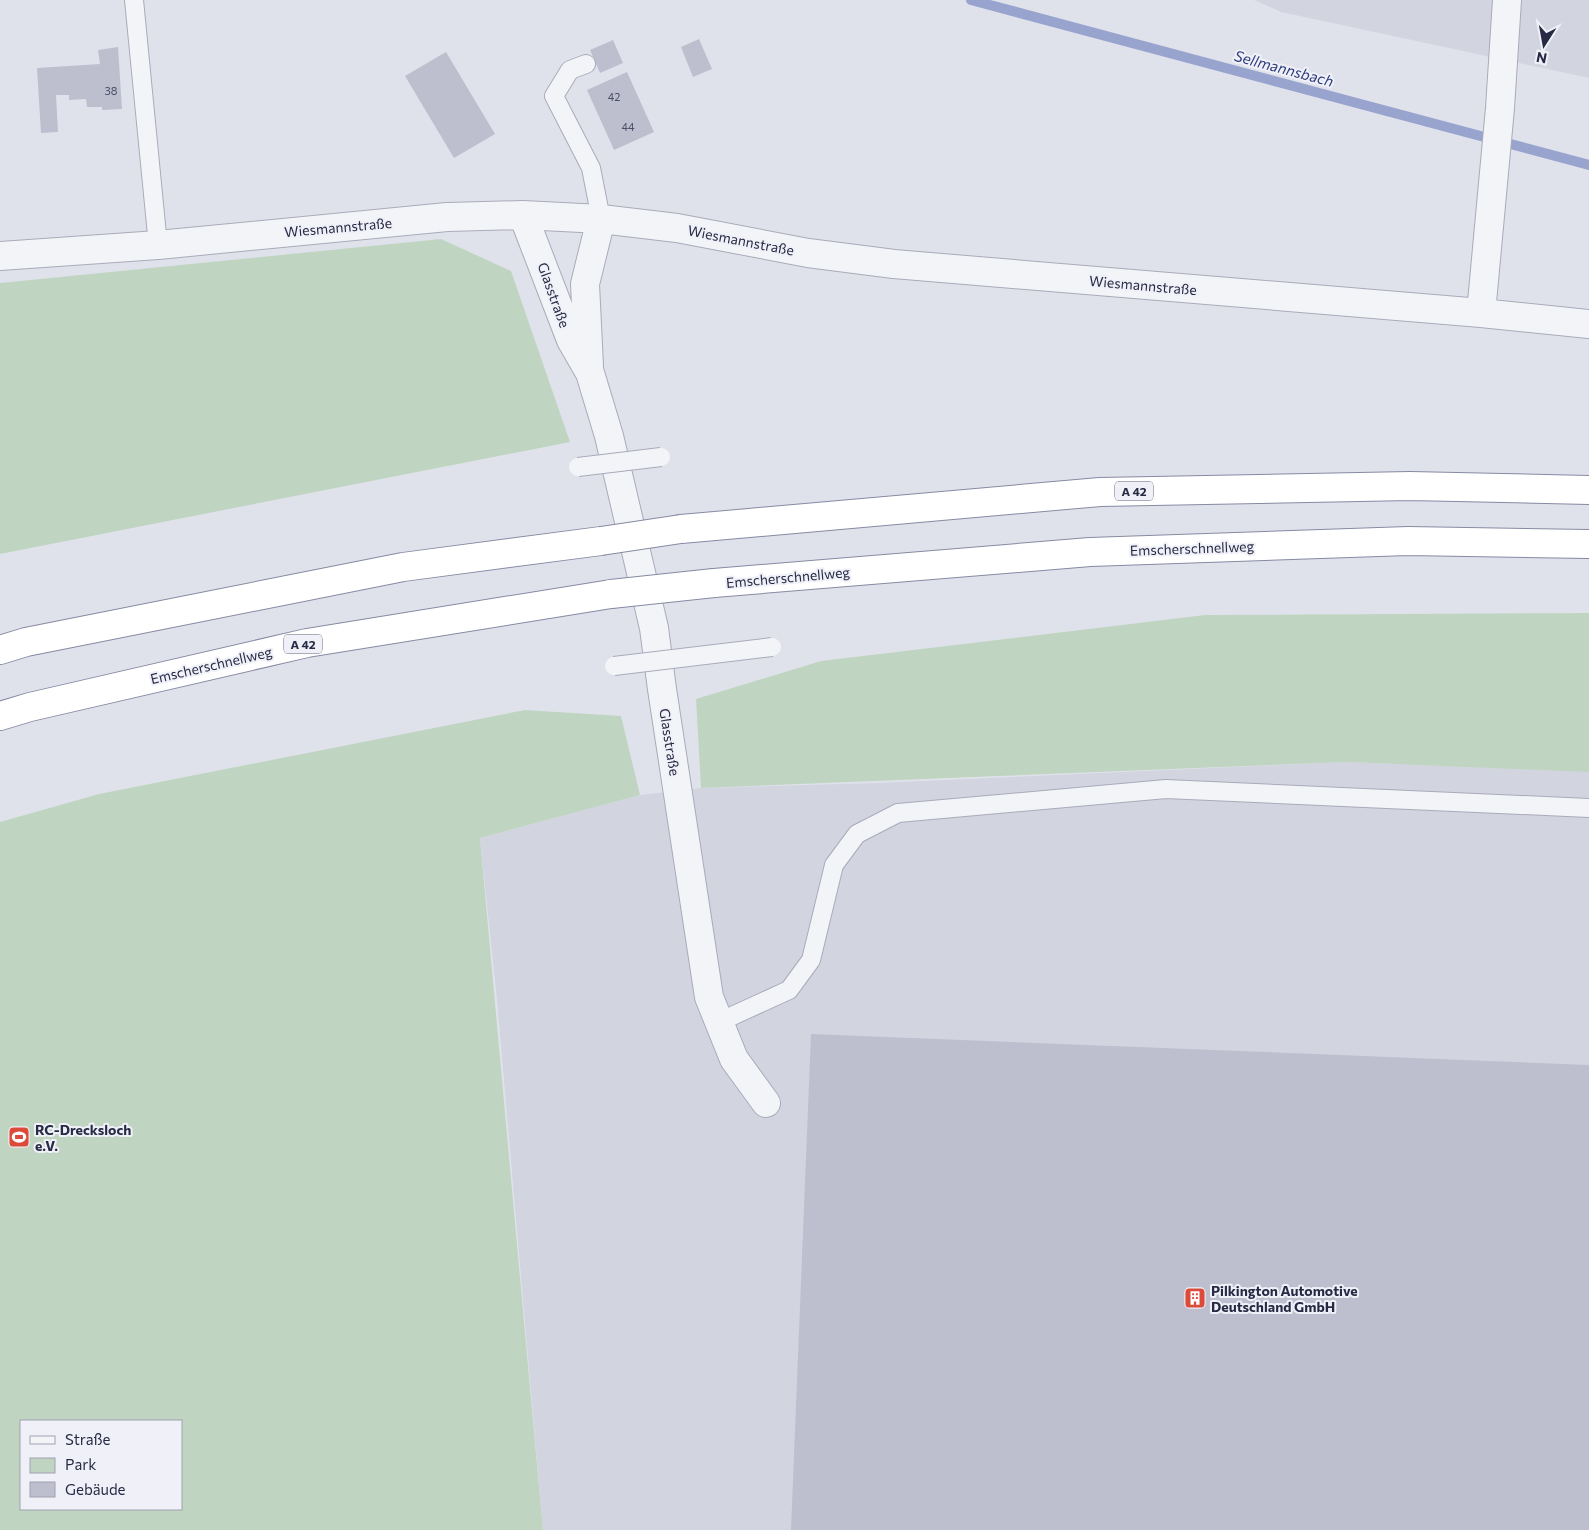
<svg xmlns="http://www.w3.org/2000/svg" width="1589" height="1530" viewBox="0 0 1589 1530" font-family="Commissioner,sans-serif">
	<rect width="100%" height="100%" fill="#e0e2eb"/>
	<path fill="#d2d4e0" d="M 1254,0 L 1589,0 L 1589,78 L 1281,12 Z
		M 1347,762 L 1589,771 L 1589,1530 L 543,1530 L 497,1000 L 480,838 L 640,795 L 701,788 L 877,783 Z"/>
	<path fill="#c0d5c1" fill-rule="evenodd" d="M 441,239 L 511,271 L 570,442 L 0,554 L 0,283 Z
		M 1589,613 L 1589,772 L 1347,762 L 701,788 L 696,699 L 821,661 L 1205,615 Z
		M 525,710 L 621,716 L 640,795 L 480,838 L 543,1530 L 0,1530 L 0,822 L 99,794 ZM 21,1421 L 181,1421 L 181,1509 L 21,1509 Z"/>
	<g fill="none" stroke-linecap="round" stroke-linejoin="round">
		<path stroke="#98a4ce" stroke-width="10" d="M 971,0 L 1589,165"/>
	</g>
	<path fill="#bdbfce" d="M 699,39 L 712,69 L 693,77 L 681,47 Z
		M 613,40 L 623,63 L 600,73 L 590,50 Z
		M 118,47 L 122,109 L 102,110 L 102,107 L 87,107 L 86,99 L 69,100 L 69,95 L 56,95 L 58,132 L 41,133 L 37,68 L 100,64 L 98,50 Z
		M 446,52 L 495,134 L 454,158 L 405,76 Z
		M 627,72 L 654,132 L 614,150 L 587,90 Z
		M 811,1034 L 1589,1065 L 1589,1530 L 791,1530 Z"/>
	<g fill="none" stroke-linecap="round" stroke-linejoin="round">
		<g stroke="#a8abb9" stroke-width="20">
			<path id="service" d="M 134,0 L 158,245
				M 586,64 L 570,70 L 554,96 L 591,168 L 601,219
				M 719,1022 L 789,990 L 811,960 L 834,865 L 857,834 L 898,813 L 1166,789 L 1589,808"/>
		</g>
		<g stroke="#a8abb9" stroke-width="30">
			<path id="minor" d="M 523,215 L 571,340 L 590,373 L 609,436 L 654,628 L 662,689 L 709,997 L 734,1059 L 766,1103
				M 0,256 L 158,245 L 447,217 L 523,215 L 601,219 L 677,228 L 808,253 L 894,264 L 1481,313 L 1589,324
				M 1481,313 L 1500,108 L 1507,0
				M 589,366 L 585,284 L 601,219"/>
		</g>
		<g stroke="#868aa3" stroke-width="30">
			<path id="motorway" d="M 681,529 L 1100,492 L 1410,486 L 1589,490
				M 714,583 L 1090,552 L 1408,541 L 1589,544
				M 0,650 L 26,642 L 403,567 L 601,541
				M 0,716 L 30,707 L 307,643 L 611,594"/>
		</g>
		<use href="#service" stroke="#f3f4f8" stroke-width="18"/>
		<use href="#minor" stroke="#f3f4f8" stroke-width="28"/>
		<use href="#motorway" stroke="#fff" stroke-width="28"/>
		<g stroke="#a8abb9" stroke-width="20" stroke-linecap="butt">
			<path id="service-bridge" d="M 578,467 L 661,457
				M 614,666 L 772,647"/>
		</g>
		<g stroke="#868aa3" stroke-width="30" stroke-linecap="butt">
			<path id="motorway-bridge" d="M 601,541 L 681,529
				M 611,594 L 714,583"/>
		</g>
		<use href="#service-bridge" stroke="#f3f4f8" stroke-width="18"/>
		<use href="#motorway-bridge" stroke="#fff" stroke-width="28"/>
	</g>
	<defs>
		<g id="stadium-square" transform="scale(1.125)"><rect x="-9" y="-9" width="18" height="18" rx="4" fill="#dc4b39" stroke="#f0f1f8"/><path d="M0-5a6.5 5 0 1 0 0 10a6.5 5 0 1 0 0-10ZM-3.5-1.8h7v3.6h-7Z" fill="#fff"/></g>
		<g id="building-square" transform="scale(1.125)"><rect x="-9" y="-9" width="18" height="18" rx="4" fill="#dc4b39" stroke="#f0f1f8"/><path d="M-4-6H4V6H1V3H-1V6H-4ZM-2.5-4.3h1.7v1.8h-1.7ZM.8-4.3h1.7v1.8H.8ZM-2.5-1h1.7V.8h-1.7ZM.8-1h1.7V.8H.8Z" fill="#fff"/></g>
	</defs>
	<g fill-rule="evenodd">
		<use href="#stadium-square" x="19" y="1137"/>
		<use href="#building-square" x="1195" y="1298"/>
	</g>
	<g text-anchor="middle" dominant-baseline="central" stroke-width="4" stroke-linejoin="round" paint-order="stroke">
		<g font-size="11" fill="#4c4f66">
			<text x="111" y="90">38</text>
			<text x="614" y="96">42</text>
			<text x="628" y="126">44</text>
		</g>
		<g fill="#f0f1f8" stroke="#63667a" stroke-width="1">
			<rect x="1115" y="481.5" width="38" height="19" rx="4"/>
			<rect x="284" y="634.5" width="38" height="19" rx="4"/>
		</g>
		<g font-size="12" font-weight="bold" fill="#272a44">
			<text x="1134" y="491">A 42</text>
			<text x="303" y="644">A 42</text>
		</g>
		<g font-size="14" fill="#272a44" stroke="#f0f1f8">
			<text transform="translate(338 227) rotate(-5)">Wiesmannstraße</text>
			<text transform="translate(741 240) rotate(11)">Wiesmannstraße</text>
			<text transform="translate(1143 285) rotate(5)">Wiesmannstraße</text>
			<text transform="translate(554 295) rotate(70)">Glasstraße</text>
			<text transform="translate(1192 548) rotate(-2)">Emscherschnellweg</text>
			<text transform="translate(788 577) rotate(-5)">Emscherschnellweg</text>
			<text transform="translate(211 665) rotate(-13)">Emscherschnellweg</text>
			<text transform="translate(670 742) rotate(81)">Glasstraße</text>
		</g>
		<g font-size="14" font-weight="bold" fill="#272a44" stroke="#f0f1f8" text-anchor="start">
			<text x="35" y="1129">RC-Drecksloch<tspan x="35" dy="16">e.V.</tspan></text>
			<text x="1211" y="1290">Pilkington Automotive<tspan x="1211" dy="16">Deutschland GmbH</tspan></text>
		</g>
		<g font-size="15" font-style="italic" fill="#2d3b7c" stroke="#f0f1f8">
			<text transform="translate(1284 68) rotate(15)">Sellmannsbach</text>
		</g>
	</g>
	<rect x="20" y="1420" width="162" height="90" fill="#f0f1f8" stroke="#a0a1b0"/>
	<rect x="30" y="1436" width="25" height="8" fill="#f3f4f8" stroke="#a0a1b0"/>
	<text x="65" y="1445" font-size="15" fill="#272a44">Straße</text>
	<rect x="30" y="1458" width="25" height="15" fill="#c0d5c1" stroke="#a0a1b0"/>
	<text x="65" y="1470" font-size="15" fill="#272a44">Park</text>
	<rect x="30" y="1482" width="25" height="15" fill="#bdbfce" stroke="#a0a1b0"/>
	<text x="65" y="1495" font-size="15" fill="#272a44">Gebäude</text>
	<g transform="translate(1544 45) rotate(191)" stroke="#f0f1f8" stroke-width="4" paint-order="stroke">
	<path d="M0-4L9 19L0 12L-9 19Z" fill="#272a44"/>
	<text y="-8" font-size="14" font-weight="bold" text-anchor="middle" fill="#272a44">N</text>
	</g>
</svg>
